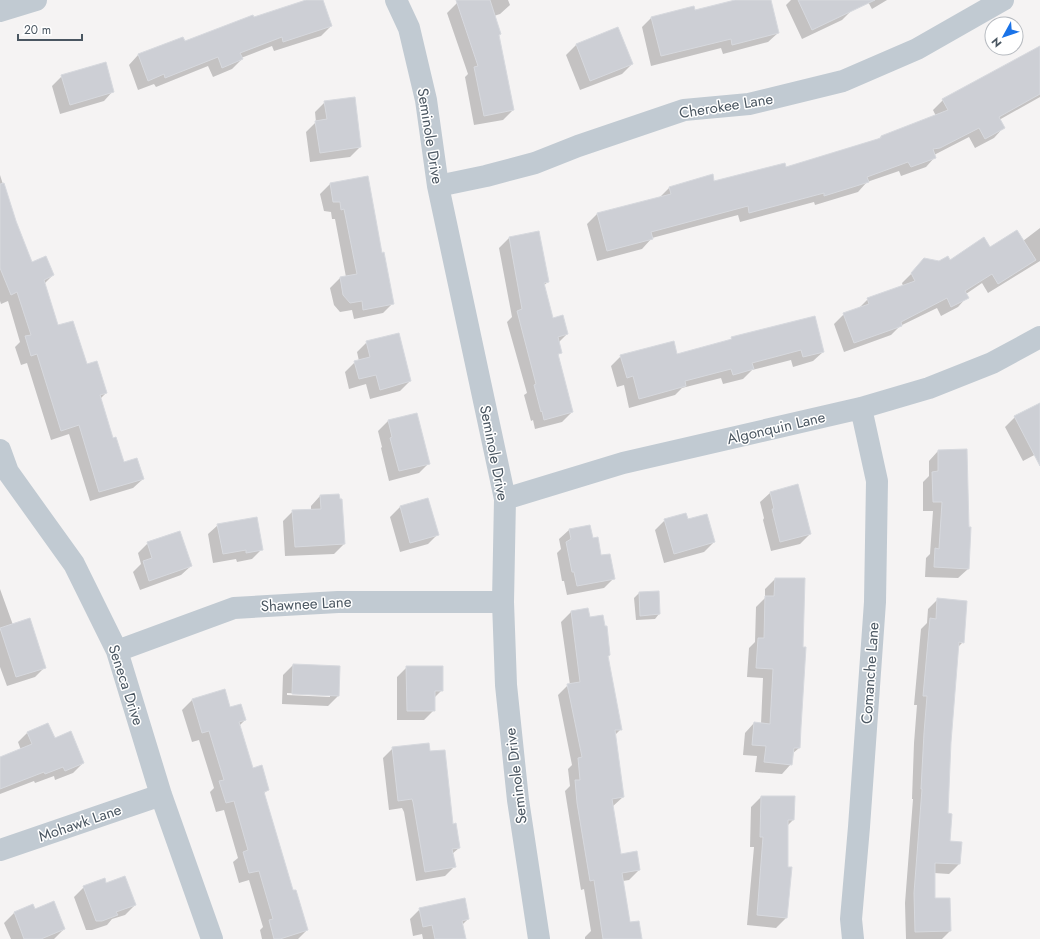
<svg xmlns="http://www.w3.org/2000/svg" width="1040" height="939" viewBox="0 0 1040 939" font-family="Jost,sans-serif">
	<rect width="100%" height="100%" fill="#f5f3f3"/>
	<path fill="#0003" fill-rule="evenodd" d="M 309,0 L 322,0 L 331,26 L 321,36 L 274,51 L 272,46 L 241,58 L 242,59 L 232,69 L 213,77 L 208,66 L 156,87 L 154,84 L 138,90 L 129,65 L 138,55 L 185,43 Z
		M 467,0 L 508,0 L 510,5 L 500,14 L 494,16 L 513,110 L 503,120 L 474,125 L 465,77 L 468,74 L 447,13 L 457,3 Z
		M 739,0 L 770,0 L 778,33 L 768,42 L 723,54 L 721,48 L 651,66 L 642,27 L 652,17 L 695,11 Z
		M 791,0 L 848,0 L 852,10 L 842,20 L 802,39 L 786,5 Z
		M 867,0 L 887,0 L 872,9 Z
		M 618,29 L 632,64 L 622,74 L 580,90 L 566,55 L 576,45 Z
		M 1040,47 L 1040,97 L 999,120 L 1003,128 L 994,138 L 975,148 L 969,137 L 934,155 L 935,157 L 926,167 L 901,176 L 899,171 L 867,182 L 858,192 L 815,205 L 814,202 L 740,222 L 738,215 L 652,238 L 642,249 L 597,261 L 587,224 L 597,214 L 659,198 L 669,188 L 714,182 L 785,168 L 878,139 L 881,137 L 936,116 L 933,110 L 943,100 Z
		M 62,76 L 113,91 L 104,101 L 60,114 L 52,86 Z
		M 325,102 L 360,147 L 350,157 L 310,162 L 306,132 L 316,122 L 315,112 Z
		M 0,175 L 15,222 L 32,263 L 53,275 L 44,284 L 58,326 L 106,393 L 100,399 L 112,439 L 123,463 L 143,479 L 133,488 L 90,501 L 69,434 L 51,440 L 27,363 L 21,365 L 15,347 L 20,342 L 8,301 L 1,304 L 0,301 Z
		M 367,177 L 382,254 L 393,303 L 383,313 L 354,319 L 352,310 L 340,312 L 334,305 L 330,288 L 340,278 L 346,277 L 335,219 L 332,219 L 331,212 L 324,211 L 320,194 L 330,184 Z
		M 1040,228 L 1040,261 L 988,293 L 982,283 L 966,294 L 967,297 L 958,307 L 941,316 L 937,308 L 900,326 L 891,335 L 844,352 L 834,324 L 844,314 L 858,309 L 868,299 L 903,286 L 902,283 L 915,270 L 1023,241 Z
		M 509,238 L 548,282 L 543,286 L 552,319 L 567,334 L 558,343 L 561,352 L 557,356 L 572,412 L 562,422 L 535,429 L 533,420 L 531,421 L 524,395 L 527,393 L 507,322 L 512,317 L 499,248 Z
		M 732,338 L 823,352 L 813,361 L 793,367 L 791,360 L 752,370 L 743,379 L 723,384 L 721,378 L 682,388 L 675,395 L 629,408 L 624,385 L 617,387 L 611,366 L 621,356 L 677,355 L 729,341 Z
		M 367,342 L 410,381 L 400,391 L 370,399 L 366,384 L 349,389 L 345,372 L 355,362 L 359,361 L 357,352 Z
		M 1040,404 L 1040,452 L 1023,461 L 1005,427 L 1015,417 Z
		M 416,414 L 429,463 L 419,473 L 389,481 L 381,448 L 382,447 L 378,431 L 388,421 Z
		M 938,451 L 968,569 L 958,578 L 925,577 L 926,558 L 930,554 L 933,511 L 923,511 L 923,482 L 929,476 L 929,461 Z
		M 798,485 L 810,534 L 800,544 L 771,551 L 763,520 L 764,518 L 760,502 L 770,493 Z
		M 320,496 L 344,544 L 334,554 L 285,556 L 283,521 L 293,511 L 311,510 L 311,506 Z
		M 428,499 L 438,534 L 428,544 L 400,552 L 390,517 L 400,507 Z
		M 665,520 L 687,520 L 714,542 L 704,552 L 664,563 L 655,530 Z
		M 218,525 L 262,549 L 252,559 L 237,562 L 236,559 L 213,563 L 208,534 Z
		M 569,530 L 592,539 L 614,578 L 604,588 L 567,595 L 564,581 L 562,581 L 557,553 L 561,549 L 559,539 Z
		M 148,543 L 191,566 L 181,575 L 140,590 L 133,572 L 141,564 L 138,553 Z
		M 775,579 L 799,748 L 792,754 L 791,764 L 782,774 L 755,772 L 757,756 L 743,755 L 745,733 L 754,723 L 761,724 L 763,678 L 747,677 L 749,648 L 755,642 L 756,607 L 765,598 L 765,589 Z
		M 0,589 L 13,625 L 45,667 L 35,677 L 7,686 L 0,667 Z
		M 658,592 L 659,614 L 655,619 L 636,620 L 634,598 L 639,593 Z
		M 938,599 L 963,642 L 958,647 L 950,742 L 947,814 L 949,842 L 960,843 L 959,864 L 949,874 L 934,873 L 934,899 L 950,931 L 942,939 L 906,939 L 905,903 L 913,799 L 912,799 L 914,743 L 917,705 L 914,705 L 921,629 L 927,623 L 928,609 Z
		M 571,612 L 589,618 L 609,655 L 607,658 L 621,729 L 615,735 L 623,797 L 612,807 L 620,855 L 639,870 L 629,880 L 623,881 L 630,923 L 641,939 L 585,939 L 585,937 L 591,931 L 584,889 L 581,890 L 565,791 L 570,786 L 568,769 L 572,765 L 558,695 L 568,685 L 570,685 L 561,622 Z
		M 293,665 L 339,667 L 338,696 L 328,706 L 282,704 L 283,675 ZM 287,693 L 330,695 L 330,697 L 287,695 Z
		M 407,667 L 442,690 L 434,698 L 434,710 L 424,720 L 397,720 L 397,677 Z
		M 224,690 L 230,709 L 245,720 L 239,726 L 252,769 L 268,790 L 263,794 L 292,892 L 307,930 L 298,939 L 262,939 L 260,930 L 263,927 L 249,880 L 239,883 L 233,862 L 238,858 L 224,810 L 216,812 L 210,792 L 214,788 L 199,740 L 192,742 L 182,710 L 192,700 Z
		M 28,732 L 83,763 L 73,773 L 55,780 L 54,776 L 35,783 L 34,781 L 0,794 L 0,758 L 21,750 L 18,742 Z
		M 393,748 L 429,752 L 459,848 L 452,854 L 454,867 L 445,876 L 416,881 L 404,812 L 402,808 L 389,810 L 383,758 Z
		M 761,797 L 793,820 L 787,826 L 786,918 L 776,928 L 747,925 L 754,847 L 750,847 L 751,807 Z
		M 105,884 L 135,905 L 125,915 L 112,919 L 107,925 L 92,930 L 86,930 L 74,897 L 84,887 Z
		M 33,906 L 35,910 L 64,929 L 54,939 L 11,939 L 4,923 L 14,913 Z
		M 420,909 L 468,919 L 462,925 L 465,939 L 423,939 L 422,934 L 413,936 L 410,919 Z"/>
	<path fill="#cdcfd5" stroke="#d7d9de" d="M 306,0 L 323,0 L 332,26 L 283,42 L 282,37 L 240,53 L 243,59 L 222,68 L 218,57 L 165,78 L 164,74 L 148,81 L 138,54 L 183,37 L 185,41 L 253,15 L 254,17 Z
		M 456,0 L 490,0 L 501,34 L 499,35 L 514,110 L 484,116 L 474,67 L 478,66 Z
		M 735,0 L 771,0 L 779,33 L 732,45 L 731,39 L 661,56 L 651,17 L 694,6 L 695,10 Z
		M 798,0 L 875,0 L 812,30 Z
		M 618,27 L 633,64 L 590,81 L 576,44 Z
		M 1040,46 L 1040,94 L 999,117 L 1005,128 L 985,139 L 979,128 L 940,148 L 933,149 L 936,158 L 911,167 L 908,162 L 867,177 L 869,182 L 824,196 L 824,193 L 749,213 L 748,206 L 651,232 L 653,239 L 607,251 L 597,213 L 671,194 L 669,187 L 713,174 L 714,181 L 785,163 L 786,167 L 881,138 L 881,136 L 948,110 L 942,99 Z
		M 106,62 L 114,92 L 70,105 L 61,75 Z
		M 355,97 L 361,147 L 320,153 L 315,121 L 327,119 L 324,101 Z
		M 368,176 L 382,253 L 384,252 L 394,304 L 363,310 L 362,301 L 350,303 L 343,295 L 340,277 L 357,274 L 344,209 L 341,210 L 340,202 L 333,202 L 330,183 Z
		M 4,183 L 16,221 L 32,262 L 46,256 L 54,275 L 44,280 L 58,325 L 73,321 L 87,364 L 97,361 L 107,393 L 100,395 L 113,438 L 116,437 L 124,462 L 137,458 L 144,479 L 99,492 L 79,425 L 61,431 L 37,354 L 31,356 L 25,336 L 31,335 L 17,292 L 11,295 L 0,268 L 0,184 Z
		M 1017,230 L 1036,260 L 998,284 L 992,274 L 965,291 L 969,298 L 951,307 L 947,298 L 901,322 L 902,326 L 854,343 L 843,313 L 869,304 L 867,298 L 915,281 L 911,273 L 924,258 L 939,261 L 948,256 L 950,260 L 984,237 L 990,247 Z
		M 539,231 L 549,282 L 544,283 L 553,318 L 563,315 L 568,334 L 558,337 L 562,353 L 558,354 L 573,412 L 544,420 L 542,411 L 541,412 L 534,385 L 536,384 L 517,311 L 522,309 L 509,237 Z
		M 815,316 L 824,352 L 803,357 L 801,350 L 752,363 L 754,369 L 733,375 L 731,369 L 685,381 L 686,386 L 639,399 L 633,376 L 627,378 L 620,355 L 674,341 L 677,354 L 732,339 L 731,337 Z
		M 399,333 L 411,381 L 380,390 L 376,375 L 359,379 L 354,361 L 370,357 L 366,341 Z
		M 1040,403 L 1040,466 L 1014,416 Z
		M 417,413 L 430,464 L 399,471 L 390,438 L 392,437 L 388,420 Z
		M 967,449 L 969,527 L 971,527 L 969,569 L 934,567 L 935,548 L 939,549 L 942,502 L 933,502 L 932,472 L 938,471 L 938,450 Z
		M 798,484 L 811,534 L 780,542 L 772,509 L 774,509 L 770,492 Z
		M 339,494 L 340,499 L 342,499 L 345,544 L 295,547 L 292,510 L 321,509 L 320,495 Z
		M 428,498 L 439,535 L 410,543 L 400,506 Z
		M 686,513 L 688,519 L 707,514 L 715,542 L 674,554 L 664,519 Z
		M 257,517 L 263,550 L 246,553 L 246,550 L 223,554 L 217,524 Z
		M 590,525 L 593,538 L 598,537 L 601,555 L 610,554 L 615,579 L 577,586 L 574,572 L 572,572 L 566,542 L 571,539 L 569,529 Z
		M 180,531 L 192,566 L 149,581 L 143,561 L 152,558 L 147,542 Z
		M 775,578 L 805,578 L 803,647 L 806,647 L 801,727 L 800,748 L 794,748 L 792,765 L 764,762 L 766,746 L 752,745 L 754,722 L 770,724 L 773,669 L 756,668 L 758,638 L 764,638 L 765,596 L 774,596 Z
		M 659,591 L 660,614 L 640,616 L 639,592 Z
		M 937,598 L 967,601 L 964,643 L 959,642 L 951,742 L 948,813 L 952,814 L 950,841 L 962,842 L 960,864 L 935,863 L 935,898 L 950,898 L 951,931 L 915,932 L 914,893 L 922,789 L 921,789 L 924,733 L 927,696 L 923,696 L 930,618 L 936,619 Z
		M 588,608 L 590,617 L 603,615 L 605,626 L 607,626 L 610,655 L 608,656 L 622,730 L 615,730 L 624,797 L 612,799 L 621,854 L 637,851 L 640,870 L 622,873 L 630,922 L 639,921 L 642,939 L 603,939 L 594,880 L 590,881 L 577,803 L 575,780 L 580,780 L 578,758 L 582,757 L 567,684 L 580,682 L 571,611 Z
		M 30,618 L 46,668 L 16,677 L 0,628 Z
		M 293,664 L 340,666 L 339,696 L 292,694 Z
		M 406,666 L 443,666 L 443,691 L 435,691 L 435,711 L 407,711 Z
		M 225,689 L 230,707 L 241,704 L 246,720 L 239,722 L 253,768 L 262,765 L 269,790 L 264,792 L 293,890 L 296,890 L 308,930 L 280,939 L 274,939 L 269,920 L 273,919 L 259,871 L 249,873 L 243,852 L 248,850 L 234,801 L 226,803 L 219,781 L 224,780 L 209,731 L 202,733 L 192,699 Z
		M 48,723 L 55,738 L 71,731 L 84,763 L 65,771 L 63,767 L 45,774 L 44,772 L 0,789 L 0,757 L 32,744 L 27,732 Z
		M 429,743 L 430,751 L 445,750 L 453,824 L 456,823 L 460,848 L 452,849 L 456,867 L 425,872 L 413,802 L 412,799 L 398,801 L 392,747 Z
		M 761,796 L 795,796 L 794,820 L 788,820 L 788,867 L 792,867 L 787,918 L 757,915 L 763,837 L 760,837 Z
		M 125,876 L 136,905 L 116,912 L 118,915 L 102,921 L 96,921 L 83,886 L 105,878 L 106,883 Z
		M 465,898 L 469,919 L 462,921 L 466,939 L 435,939 L 432,925 L 423,927 L 419,908 Z
		M 54,901 L 65,929 L 41,939 L 24,939 L 14,912 L 33,904 L 35,909 Z"/>
	<g fill="none" stroke-linecap="round" stroke-linejoin="round">
		<path stroke="#c1cad2" stroke-width="22" d="M 396,0 L 409,28 L 426,100 L 438,186 L 505,499 L 503,602 L 506,685 L 518,800 L 539,939
			M 0,11 L 36,0
			M 438,186 L 486,176 L 535,163 L 578,146 L 684,110 L 749,104 L 843,81 L 917,49 L 1003,0
			M 0,450 L 8,472 L 74,564 L 117,651 L 161,795 L 212,939
			M 505,499 L 623,463 L 861,408 L 929,388 L 992,363 L 1040,337
			M 117,651 L 234,608 L 338,602 L 503,602
			M 0,850 L 161,795
			M 853,939 L 851,919 L 859,827 L 875,602 L 877,481 L 861,408"/>
	</g>
	<g text-anchor="middle" dominant-baseline="central" stroke-width="3" stroke-linejoin="round" paint-order="stroke">
		<g font-size="15" fill="#4a5661" stroke="#fff">
			<text transform="translate(726 106) rotate(-9)">Cherokee Lane</text>
			<text transform="translate(430 136) rotate(81)">Seminole Drive</text>
			<text transform="translate(776 428) rotate(-13)">Algonquin Lane</text>
			<text transform="translate(494 453) rotate(79)">Seminole Drive</text>
			<text transform="translate(306 604) rotate(-3)">Shawnee Lane</text>
			<text transform="translate(870 673) rotate(-86)">Comanche Lane</text>
			<text transform="translate(126 685) rotate(72)">Seneca Drive</text>
			<text transform="translate(516 776) rotate(-97)">Seminole Drive</text>
			<text transform="translate(80 823) rotate(-19)">Mohawk Lane</text>
		</g>
	</g>
	<g transform="translate(1004 36) rotate(230)"><circle r="19" fill="#ffffff" stroke="#b7bbc0"/>
	<path d="M0-3L7 15L0 10L-7 15Z" fill="#1a73e8"/>
	<text y="-6" font-size="11" font-weight="bold" text-anchor="middle" fill="#4a5661">N</text>
	</g>
	<path d="M18 34v6h64v-6" fill="none" stroke="#4a5661" stroke-width="2"/>
	<text x="24" y="34" font-size="12" fill="#4a5661" stroke="#ffffff" stroke-width="3" paint-order="stroke">20 m</text>
</svg>
